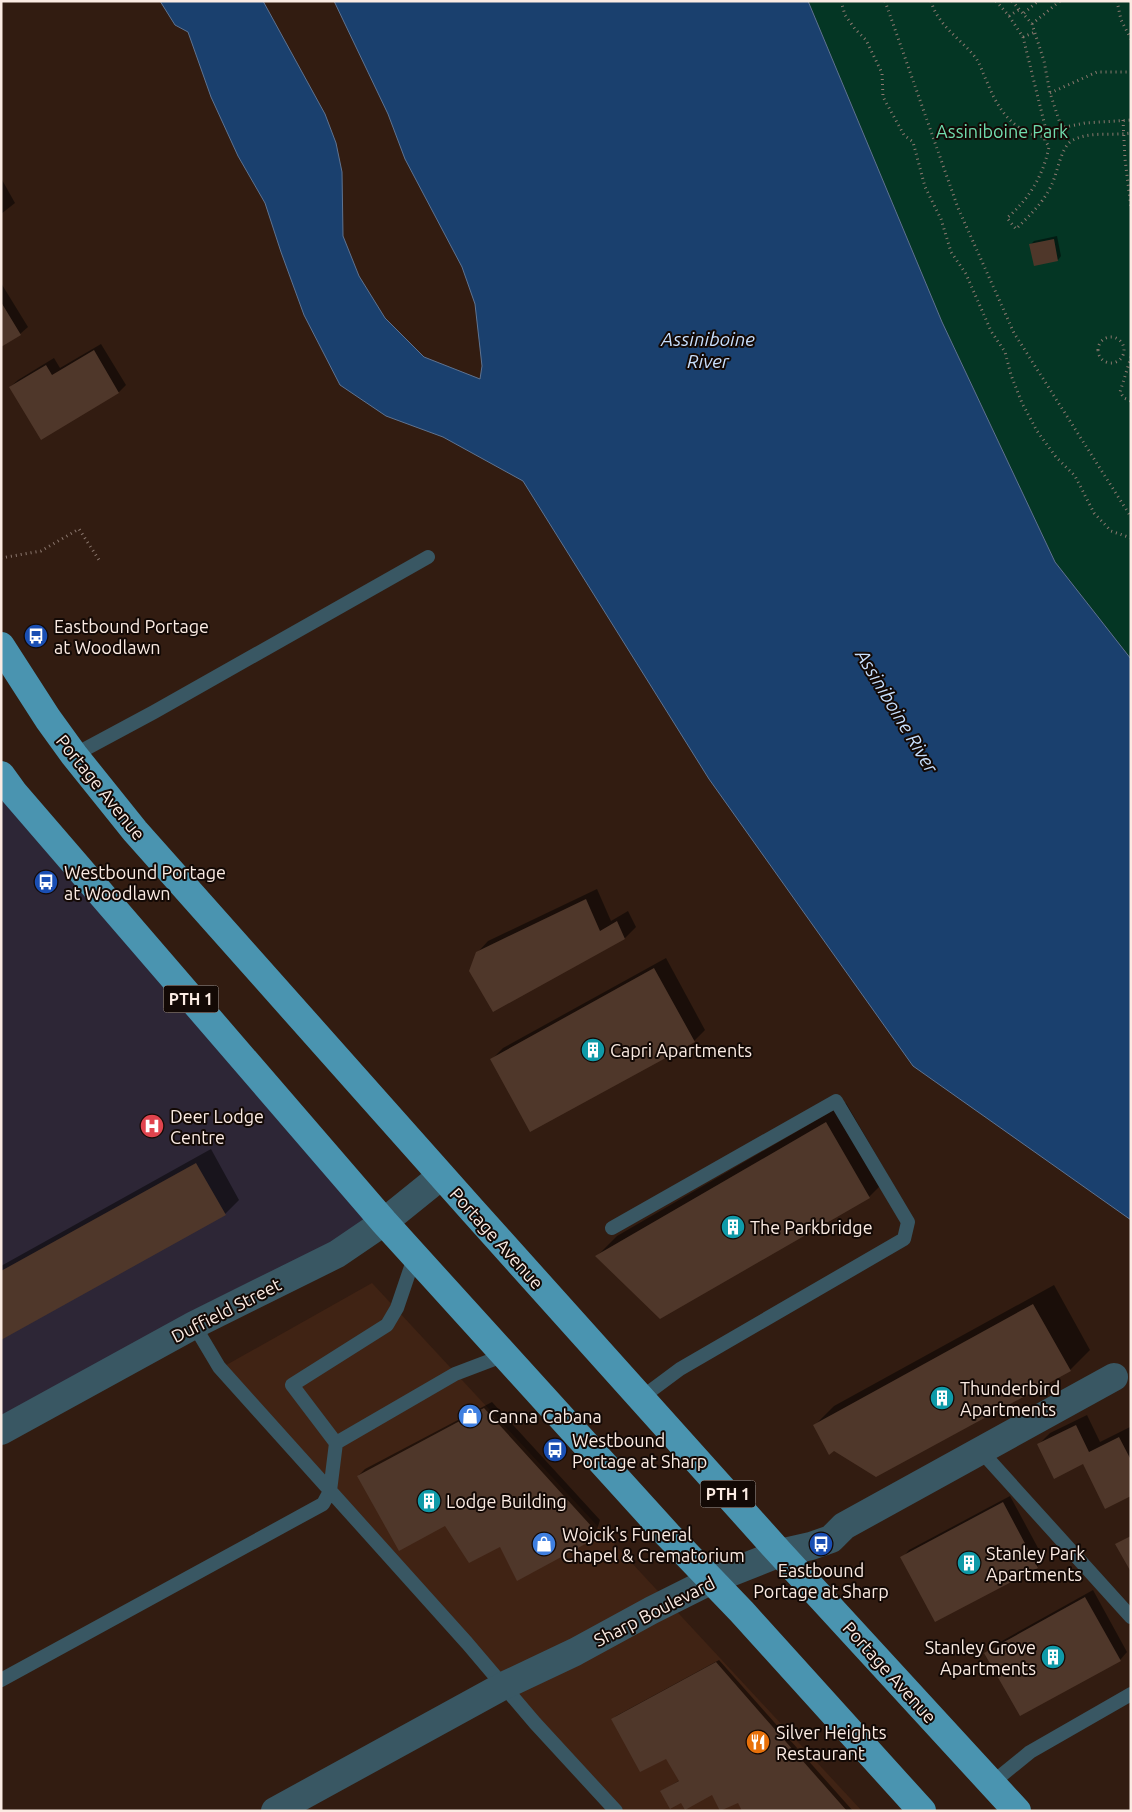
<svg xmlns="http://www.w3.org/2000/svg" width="1132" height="1812" viewBox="0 0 1132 1812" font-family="Ubuntu,sans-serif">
	<rect width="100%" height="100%" fill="#321c11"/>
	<path fill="#402314" d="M 372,1283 L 862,1811 L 619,1811 L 221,1368 Z"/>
	<path fill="#2d2636" d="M 1,775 L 384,1222 L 1,1431 Z"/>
	<path fill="#043624" d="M 808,1 L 1131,1 L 1131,659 L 1055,562 L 942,322 Z"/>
	<path fill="#1a406e" stroke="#5e7391" d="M 160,1 L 263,1 L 325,114 L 336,143 L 342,172 L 343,236 L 359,276 L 385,318 L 424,357 L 480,379 L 482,366 L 475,304 L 462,267 L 405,159 L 388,114 L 334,1 L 808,1 L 942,322 L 1055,562 L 1131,659 L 1131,1220 L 913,1066 L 709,779 L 523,481 L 443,437 L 386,416 L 340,385 L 304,315 L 281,252 L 265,203 L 238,156 L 211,97 L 188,32 L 175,25 Z"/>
	<path fill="#0007" d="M 1,178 L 15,203 L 1,214 Z
		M 1057,236 L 1061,256 L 1058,260 L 1031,244 L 1034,241 Z
		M 1,283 L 28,327 L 20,334 L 1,346 Z
		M 101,344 L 126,385 L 119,392 L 41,438 L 10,387 L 18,380 L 54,358 L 60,368 Z
		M 597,889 L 611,921 L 628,911 L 636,927 L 625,938 L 494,1010 L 477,953 L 488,941 Z
		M 666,958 L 705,1030 L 694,1041 L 492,1059 L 503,1048 Z
		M 846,1103 L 889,1177 L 869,1197 L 597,1256 L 617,1236 Z
		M 211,1149 L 239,1200 L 225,1214 L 1,1339 L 1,1266 Z
		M 1054,1285 L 1090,1350 L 1070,1370 L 814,1426 L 834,1406 Z
		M 492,1402 L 600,1520 L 596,1533 L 588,1541 L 500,1545 L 358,1476 L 365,1469 Z
		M 1087,1415 L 1100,1442 L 1130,1427 L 1131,1495 L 1084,1463 L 1039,1444 L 1050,1433 Z
		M 1010,1496 L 1044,1559 L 1037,1567 L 902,1558 L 909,1550 Z
		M 1093,1590 L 1127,1652 L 1120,1660 L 986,1653 L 993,1646 Z
		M 719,1660 L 853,1811 L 743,1811 L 738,1801 L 712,1794 L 682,1802 L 662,1791 L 680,1780 L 667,1757 L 613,1719 L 616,1716 Z"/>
	<path fill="#4f372a" d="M 1054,239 L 1058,261 L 1034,266 L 1029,244 Z
		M 1,302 L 21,335 L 1,347 Z
		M 94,350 L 119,393 L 41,440 L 9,387 L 46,365 L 52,375 Z
		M 586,899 L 600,931 L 617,921 L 625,939 L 493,1012 L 469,971 L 476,952 Z
		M 654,968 L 695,1042 L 530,1132 L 490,1059 Z
		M 826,1122 L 870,1198 L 660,1319 L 595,1256 Z
		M 196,1163 L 226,1215 L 1,1340 L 1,1271 Z
		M 1033,1304 L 1071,1371 L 876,1477 L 834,1451 L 829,1455 L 813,1425 Z
		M 484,1408 L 593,1528 L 589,1542 L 517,1581 L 500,1547 L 469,1563 L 445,1526 L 399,1551 L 357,1476 Z
		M 1076,1425 L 1089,1452 L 1119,1437 L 1131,1460 L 1131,1496 L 1105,1509 L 1083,1464 L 1054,1479 L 1037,1444 Z
		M 1003,1502 L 1038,1568 L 935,1622 L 900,1557 Z
		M 1131,1536 L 1131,1572 L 1115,1544 Z
		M 1085,1597 L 1121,1661 L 1020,1716 L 984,1653 Z
		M 716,1662 L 757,1709 L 847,1811 L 742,1811 L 738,1803 L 720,1811 L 712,1795 L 685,1810 L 681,1803 L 670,1809 L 660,1791 L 679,1781 L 666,1759 L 640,1772 L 611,1719 Z"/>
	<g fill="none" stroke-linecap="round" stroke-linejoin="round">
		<path stroke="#8c786f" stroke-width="3" stroke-dasharray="1 4" stroke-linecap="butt" d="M 841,1 L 845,15 L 855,29 L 866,40 L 882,73 L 883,97 L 904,135 L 913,142 L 925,187 L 941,219 L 951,252 L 966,274 L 991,331 L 1005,352 L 1011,375 L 1022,403 L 1037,431 L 1056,457 L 1075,476 L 1094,513 L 1111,531 L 1131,538
			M 885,1 L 958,208 L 1014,333 L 1131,517
			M 931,1 C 938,26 961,39 976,58 C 981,66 983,74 987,82 C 994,99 1002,115 1017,126 C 1026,133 1034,136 1045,137
			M 996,1 L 1009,16 L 1023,37 L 1046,130 L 1045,140 L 1049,147 C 1043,176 1029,199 1007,218 L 1016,229 C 1030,215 1044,202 1052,184 C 1058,171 1061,146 1073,140 C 1091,131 1112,136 1131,133
			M 1012,1 L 1032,24 L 1044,61 L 1050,93 L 1061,126 L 1065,127 L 1085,123 L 1131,120
			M 1117,1 L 1121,20 L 1131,39
			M 1130,1 L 1131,3
			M 1024,13 L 1038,1
			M 1009,16 L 1020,9
			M 1032,24 L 1060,1
			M 1023,37 L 1035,32
			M 1050,93 L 1097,72 L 1131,72
			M 1123,120 L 1125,159 L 1131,208
			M1098 350a13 13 0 1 1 26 0a13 13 0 1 1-26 0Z
			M 1131,357 L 1120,392 L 1124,398 L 1131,401
			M 1,558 L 41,551 L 79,529 L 101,563"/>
		<path stroke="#395763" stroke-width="14" d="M 74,755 L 154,712 L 428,557
			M 612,1228 L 836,1101 L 908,1222 L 904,1239 L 680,1369 L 641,1398
			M 415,1255 L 397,1308 L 387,1325 L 292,1385 L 336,1443 L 455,1374 L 505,1355
			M 194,1325 L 219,1367 L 467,1643 L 535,1723 L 616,1811
			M 980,1450 L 1131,1617
			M 1,1680 L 323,1504 L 330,1491 L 336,1443
			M 992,1783 L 1030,1752 L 1131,1694"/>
		<path stroke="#395763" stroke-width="28" d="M 1,1431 L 194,1325 L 337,1254 L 384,1222 L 441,1176
			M 275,1811 L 503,1686 L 575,1652 L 652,1610 L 712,1580 L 780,1553 L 811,1546 L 831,1539 L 844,1526 L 1114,1377"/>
		<path stroke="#4a94b0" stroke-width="28" d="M 1,646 L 48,719 L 74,755 L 135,831 L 473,1211 L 780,1553 L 1017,1811
			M 1,775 L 14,793 L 384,1222 L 668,1535 L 742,1612 L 922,1811"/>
	</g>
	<defs>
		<g id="bus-disc" transform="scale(1.25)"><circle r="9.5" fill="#1a4fb4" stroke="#130905"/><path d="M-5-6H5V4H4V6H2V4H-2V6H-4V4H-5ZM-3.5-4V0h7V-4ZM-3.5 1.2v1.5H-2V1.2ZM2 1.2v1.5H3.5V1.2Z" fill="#fff"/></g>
		<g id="building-disc" transform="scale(1.25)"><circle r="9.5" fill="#0f9aa8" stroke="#130905"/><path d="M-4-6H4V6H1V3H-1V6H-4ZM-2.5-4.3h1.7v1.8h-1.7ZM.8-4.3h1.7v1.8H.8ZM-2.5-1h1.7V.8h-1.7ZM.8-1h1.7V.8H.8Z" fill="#fff"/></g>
		<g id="hospital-disc" transform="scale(1.25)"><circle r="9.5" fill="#e0444e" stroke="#130905"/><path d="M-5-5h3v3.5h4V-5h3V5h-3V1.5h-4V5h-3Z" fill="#fff"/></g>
		<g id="shop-disc" transform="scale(1.25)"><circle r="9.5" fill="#3f7fe0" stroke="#130905"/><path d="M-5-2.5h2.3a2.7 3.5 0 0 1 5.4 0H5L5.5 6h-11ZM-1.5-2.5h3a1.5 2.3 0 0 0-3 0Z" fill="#fff"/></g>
		<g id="restaurant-disc" transform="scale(1.25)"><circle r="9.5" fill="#e8710a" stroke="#130905"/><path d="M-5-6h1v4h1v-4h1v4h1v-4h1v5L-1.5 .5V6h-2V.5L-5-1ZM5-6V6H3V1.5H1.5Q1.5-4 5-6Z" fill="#fff"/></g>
	</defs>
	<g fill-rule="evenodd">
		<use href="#bus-disc" x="36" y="636"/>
		<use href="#bus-disc" x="46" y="882"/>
		<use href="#building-disc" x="593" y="1050"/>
		<use href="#hospital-disc" x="152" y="1126"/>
		<use href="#building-disc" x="733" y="1227"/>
		<use href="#building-disc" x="942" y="1398"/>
		<use href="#shop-disc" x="470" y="1416"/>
		<use href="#bus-disc" x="555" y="1450"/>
		<use href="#building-disc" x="429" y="1501"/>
		<use href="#shop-disc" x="544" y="1544"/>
		<use href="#bus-disc" x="821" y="1544"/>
		<use href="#building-disc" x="969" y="1563"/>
		<use href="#building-disc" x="1053" y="1657"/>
		<use href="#restaurant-disc" x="758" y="1742"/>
	</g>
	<g text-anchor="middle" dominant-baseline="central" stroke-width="4" stroke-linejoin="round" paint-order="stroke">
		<g fill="#130905" stroke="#b5a7a0" stroke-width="1">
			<rect x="163.5" y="985.5" width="55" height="27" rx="4"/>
			<rect x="700.5" y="1480.5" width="55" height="27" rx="4"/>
		</g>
		<g font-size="16" font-weight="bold" fill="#fbebe3">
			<text x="191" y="999">PTH 1</text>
			<text x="728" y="1494">PTH 1</text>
		</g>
		<g font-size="18" fill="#71ddae" stroke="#130905">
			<text x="1002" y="131">Assiniboine Park</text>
		</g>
		<g font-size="18" fill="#fbebe3" stroke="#130905" text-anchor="start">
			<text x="54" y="626">Eastbound Portage<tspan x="54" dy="21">at Woodlawn</tspan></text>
			<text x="64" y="872">Westbound Portage<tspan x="64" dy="21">at Woodlawn</tspan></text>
			<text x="610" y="1050">Capri Apartments</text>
			<text x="170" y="1116">Deer Lodge<tspan x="170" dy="21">Centre</tspan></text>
			<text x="750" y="1227">The Parkbridge</text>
			<text x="960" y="1388">Thunderbird<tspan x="960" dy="21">Apartments</tspan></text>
			<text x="488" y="1416">Canna Cabana</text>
			<text x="572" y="1440">Westbound<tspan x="572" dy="21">Portage at Sharp</tspan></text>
			<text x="446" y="1501">Lodge Building</text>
			<text x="562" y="1534">Wojcik's Funeral<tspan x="562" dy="21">Chapel &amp; Crematorium</tspan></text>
			<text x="986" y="1553">Stanley Park<tspan x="986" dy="21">Apartments</tspan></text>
			<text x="821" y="1570" text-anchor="middle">Eastbound<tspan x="821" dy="21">Portage at Sharp</tspan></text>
			<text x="1036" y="1647" text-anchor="end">Stanley Grove<tspan x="1036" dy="21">Apartments</tspan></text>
			<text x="776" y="1732">Silver Heights<tspan x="776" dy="21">Restaurant</tspan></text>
		</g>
		<g font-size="18" fill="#fbebe3" stroke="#130905">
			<text transform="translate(101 787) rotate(51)">Portage Avenue</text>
			<text transform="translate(497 1238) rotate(48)">Portage Avenue</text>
			<text transform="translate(226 1310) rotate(-27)">Duffield Street</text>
			<text transform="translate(654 1611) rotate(-27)">Sharp Boulevard</text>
			<text transform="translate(890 1672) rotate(48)">Portage Avenue</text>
		</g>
		<g font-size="19" font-style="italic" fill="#c8dffd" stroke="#130905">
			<text x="708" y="339">Assiniboine<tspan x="708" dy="22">River</tspan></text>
			<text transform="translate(897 711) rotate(59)">Assiniboine River</text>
		</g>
	</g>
	<rect width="1132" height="1812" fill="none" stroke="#fbebe3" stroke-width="5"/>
</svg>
